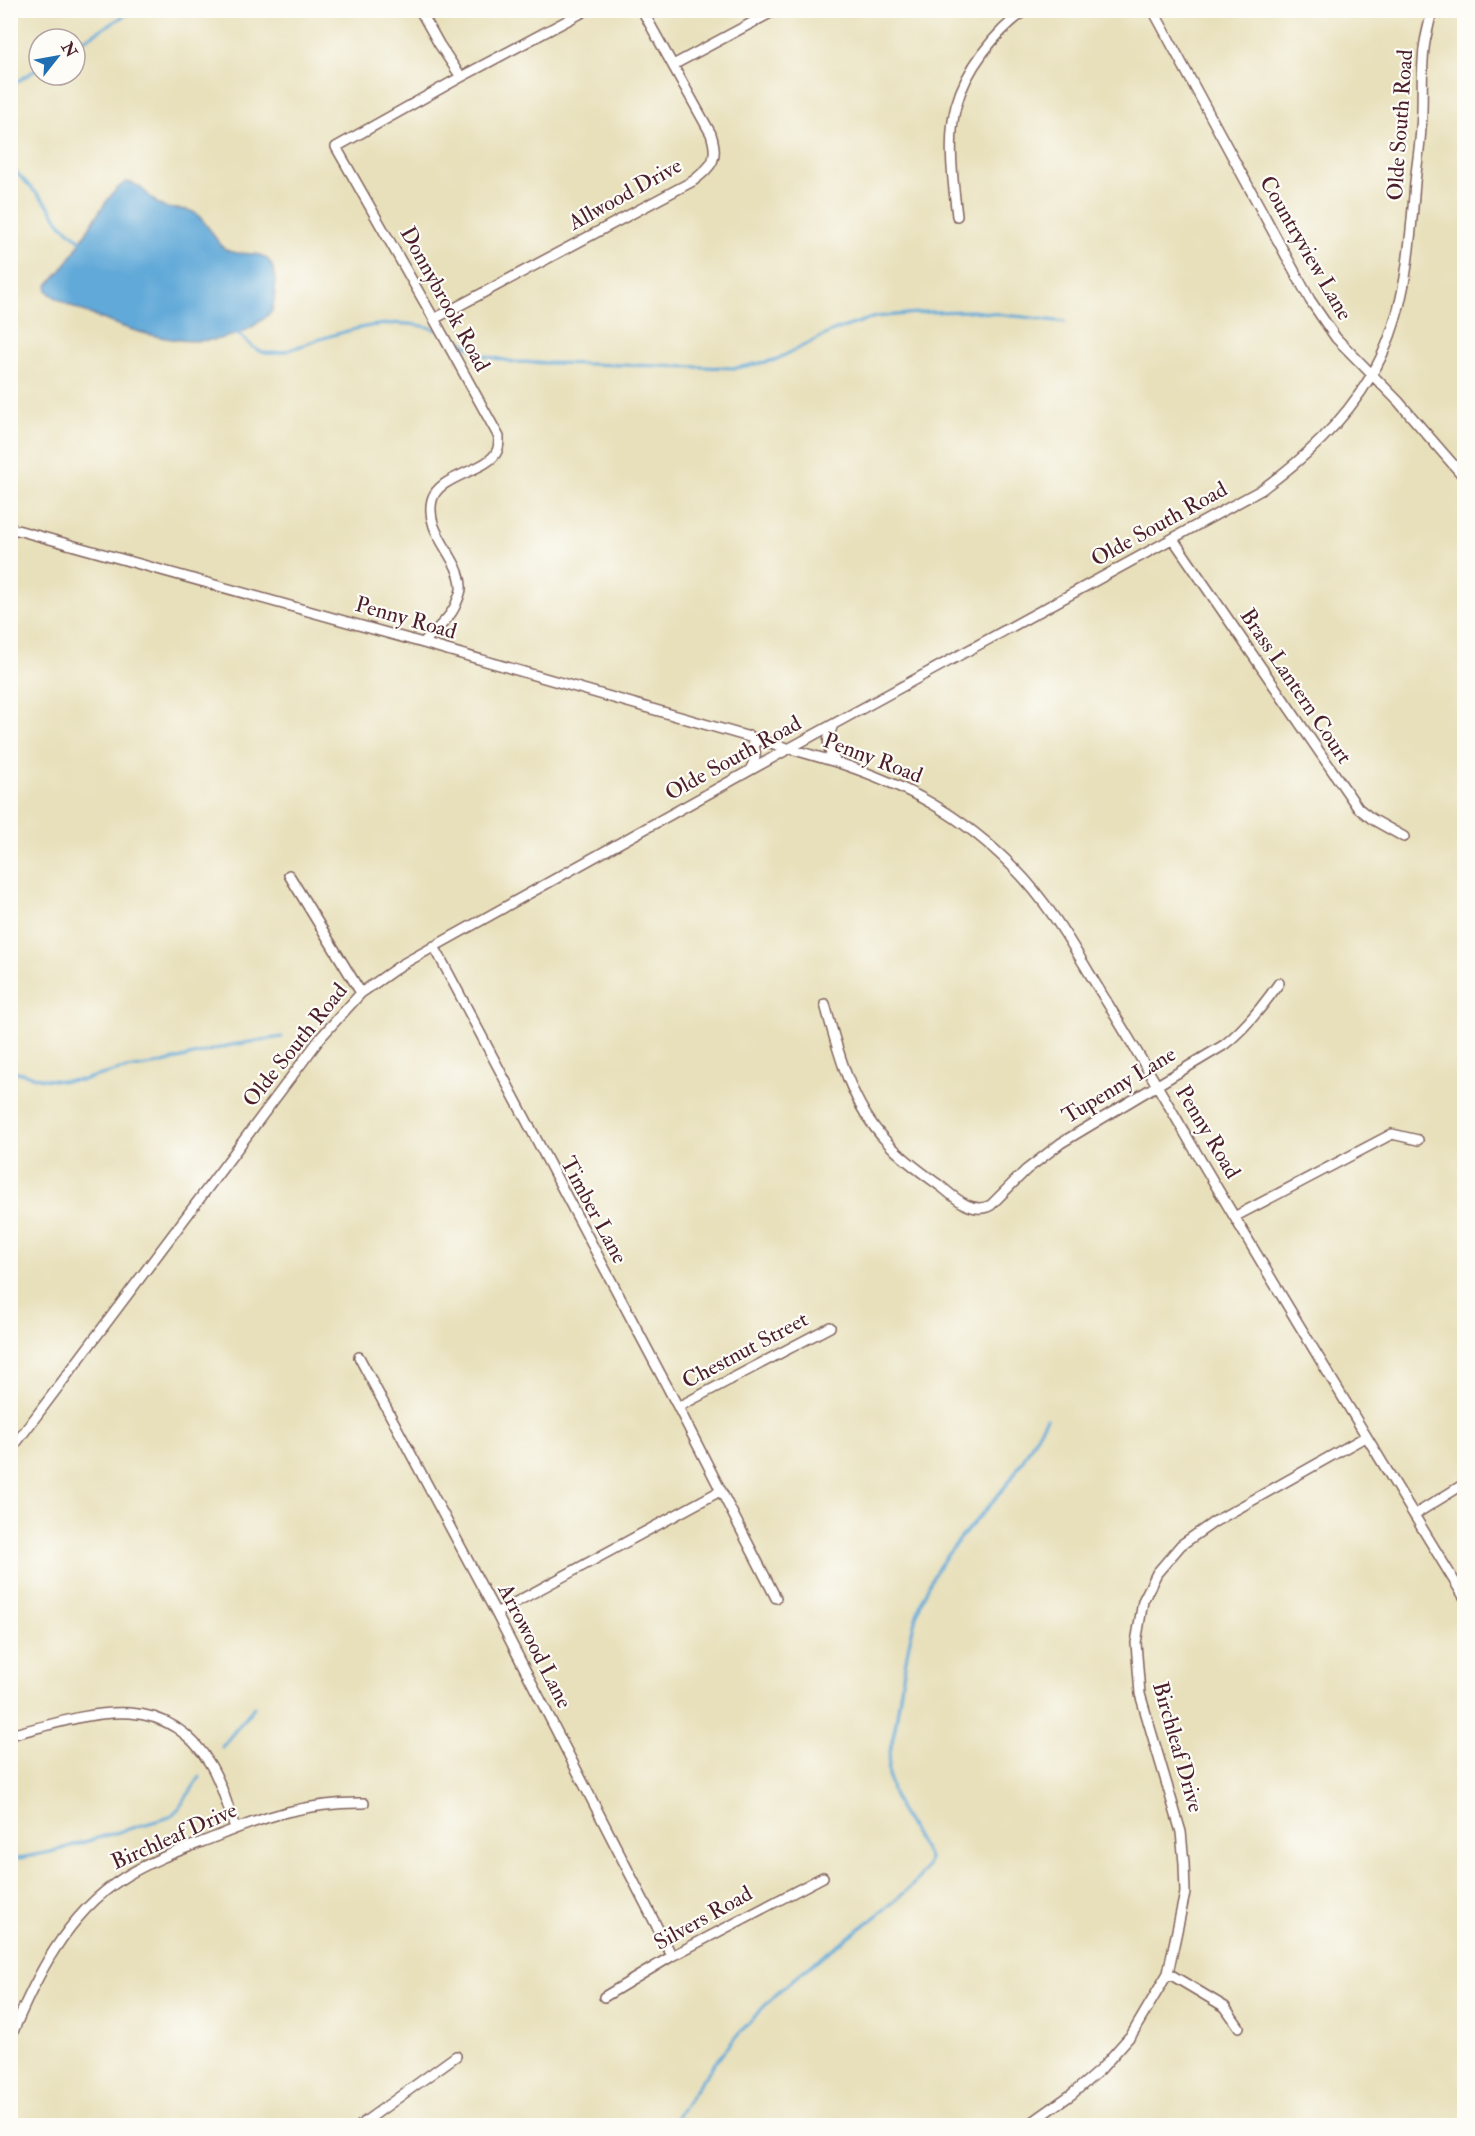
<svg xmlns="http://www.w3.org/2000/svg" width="1475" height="2136" viewBox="0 0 1475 2136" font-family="'IM FELL Double Pica',serif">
	<rect width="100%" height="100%" fill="#fdfcf7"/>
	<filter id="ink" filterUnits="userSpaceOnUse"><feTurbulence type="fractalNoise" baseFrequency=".0167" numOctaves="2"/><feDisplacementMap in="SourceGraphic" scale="12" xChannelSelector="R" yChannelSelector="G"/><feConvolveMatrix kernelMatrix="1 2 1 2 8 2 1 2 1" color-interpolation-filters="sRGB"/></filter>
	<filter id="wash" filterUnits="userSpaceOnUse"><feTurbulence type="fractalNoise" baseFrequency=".008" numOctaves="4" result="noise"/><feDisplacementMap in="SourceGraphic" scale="24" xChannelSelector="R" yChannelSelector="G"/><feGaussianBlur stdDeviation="1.35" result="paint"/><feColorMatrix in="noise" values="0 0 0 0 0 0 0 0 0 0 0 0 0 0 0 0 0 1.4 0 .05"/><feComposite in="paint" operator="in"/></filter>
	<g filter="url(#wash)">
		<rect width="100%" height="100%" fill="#e8e0bb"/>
		<path fill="#61a9d8" stroke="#566482" stroke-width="1.5" d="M 127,182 C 143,184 147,197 160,205 C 170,212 185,206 195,213 C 208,222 213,239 225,249 C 238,258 258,248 269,261 C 279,274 275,297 272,311 C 225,360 149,339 95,316 C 78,309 61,303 47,291 L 47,286 C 54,278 62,270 68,261 C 82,243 108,189 127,182 Z"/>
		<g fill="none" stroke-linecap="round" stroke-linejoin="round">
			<path stroke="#61a9d8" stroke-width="3" d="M 75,45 L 134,10
				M 10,86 L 39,68
				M 10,166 L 48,205 L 60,223 L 83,243
				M 236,332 C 245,339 255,352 266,353 C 280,355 297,347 311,342 C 351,329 395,315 437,330
				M 446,333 L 485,356 L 514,362 L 736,368 L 775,360 L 833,331 L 875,317 L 927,312 L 973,311 L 1065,322
				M 10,1070 L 43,1079 L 63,1081 L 82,1080 L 120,1070 L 159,1064 L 231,1045 L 282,1037
				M 222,1747 L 254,1707
				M 10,1860 L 50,1852 L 170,1817 L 179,1808 L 200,1777
				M 671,2126 C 710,2065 755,2007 812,1964 C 831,1950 849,1937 867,1923 C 882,1911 930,1877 929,1858 C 915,1833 892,1805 889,1776 C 887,1758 893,1739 896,1722 C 904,1670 910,1610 940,1565 C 959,1537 983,1514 1004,1488 C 1021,1467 1033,1441 1047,1418"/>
		</g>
	</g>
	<g filter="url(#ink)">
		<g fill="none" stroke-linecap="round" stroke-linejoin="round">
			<g stroke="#81635d" stroke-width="12">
				<path id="minor" d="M 420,10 L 439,44 L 461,77
					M 1153,10 L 1310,300 L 1336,338 L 1398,401 L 1464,477
					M 673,65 L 776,10
					M 957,216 C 953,182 947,139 956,106 C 966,69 995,32 1026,10
					M 434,319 L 693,181 C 713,165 719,159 711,134 L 642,10
					M 10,528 L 423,643 L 836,762 C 906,785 961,814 1014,868 C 1047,901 1070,941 1094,981 C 1127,1035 1159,1088 1190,1142 C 1280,1295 1372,1446 1464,1597
					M 1173,539 L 1358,808 L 1372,819 L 1404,837
					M 423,643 C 434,631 450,619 456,604 C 458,599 462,591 461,586 C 460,557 424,533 432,500 C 438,475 489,471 497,451 C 499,447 499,441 499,437 L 434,319 L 336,147 L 461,77 L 587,10
					M 833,725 C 826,740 827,749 836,762
					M 750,736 C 757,749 757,757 750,770
					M 289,875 L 361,993
					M 434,946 L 678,1407 L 776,1598
					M 825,1004 C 838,1052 851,1104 886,1141 C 902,1159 924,1174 943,1188 C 956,1199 974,1215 991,1205 L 1026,1170 L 1061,1143 L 1224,1045 C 1246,1028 1263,1006 1279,983
					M 1236,1216 L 1392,1134 L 1418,1140
					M 359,1357 L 496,1613 L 672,1956
					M 678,1407 L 830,1327
					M 10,1451 L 322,1036 L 361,993 L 401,965 L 790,748 L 1261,490 C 1305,458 1343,423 1371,376 C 1406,318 1410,248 1415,182 C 1417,164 1420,146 1421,128 C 1424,100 1420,70 1425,42 C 1427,31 1430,21 1432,10
					M 1414,1515 L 1464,1484
					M 496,1613 L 720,1491
					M 10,1735 C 82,1717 162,1684 210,1764 C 222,1784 228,1807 235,1828
					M 1168,1973 L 1225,2007 L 1239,2027
					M 604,1997 L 672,1956 L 823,1877
					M 10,2039 C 35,1978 66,1915 123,1878 C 151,1860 184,1849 215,1837 C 266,1816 309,1802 364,1803
					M 359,2126 L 456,2056
					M 1027,2126 L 1072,2094 L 1100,2070 L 1132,2034 L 1168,1973 L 1185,1893 L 1184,1863 L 1181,1832 L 1140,1694 L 1136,1643 L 1143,1601 L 1157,1573 L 1181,1545 L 1214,1522 L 1365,1437"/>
			</g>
			<use href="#minor" stroke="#fff" stroke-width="9"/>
		</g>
	</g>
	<g text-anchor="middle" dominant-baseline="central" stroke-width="4.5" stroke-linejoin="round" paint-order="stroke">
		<g font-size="22" fill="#4a1f2b" stroke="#fdfcf7">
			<text transform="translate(1400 125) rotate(-86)">Olde South Road</text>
			<text transform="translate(625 194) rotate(-29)">Allwood Drive</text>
			<text transform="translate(1306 248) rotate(60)">Countryview Lane</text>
			<text transform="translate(445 299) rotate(61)">Donnybrook Road</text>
			<text transform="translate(1159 524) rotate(-29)">Olde South Road</text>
			<text transform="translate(406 618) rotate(16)">Penny Road</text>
			<text transform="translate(1296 686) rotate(56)">Brass Lantern Court</text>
			<text transform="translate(733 758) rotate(-29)">Olde South Road</text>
			<text transform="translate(873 758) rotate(21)">Penny Road</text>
			<text transform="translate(295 1045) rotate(-51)">Olde South Road</text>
			<text transform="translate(1119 1085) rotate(-31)">Tupenny Lane</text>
			<text transform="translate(1208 1132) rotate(59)">Penny Road</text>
			<text transform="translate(594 1210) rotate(62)">Timber Lane</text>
			<text transform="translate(745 1350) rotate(-28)">Chestnut Street</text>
			<text transform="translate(535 1646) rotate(63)">Arrowood Lane</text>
			<text transform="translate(1178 1747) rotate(74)">Birchleaf Drive</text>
			<text transform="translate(174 1836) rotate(-24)">Birchleaf Drive</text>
			<text transform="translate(703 1918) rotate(-29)">Silvers Road</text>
		</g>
	</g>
	<rect width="1475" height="2136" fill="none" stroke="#fdfcf7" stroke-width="36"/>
	<g transform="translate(57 57) rotate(59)"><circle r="28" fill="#fdfcf7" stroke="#b5a4a5" stroke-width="1.5"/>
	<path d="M0-4.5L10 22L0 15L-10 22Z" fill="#1f6fb2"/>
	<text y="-9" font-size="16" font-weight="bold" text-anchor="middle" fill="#4a1f2b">N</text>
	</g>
</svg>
